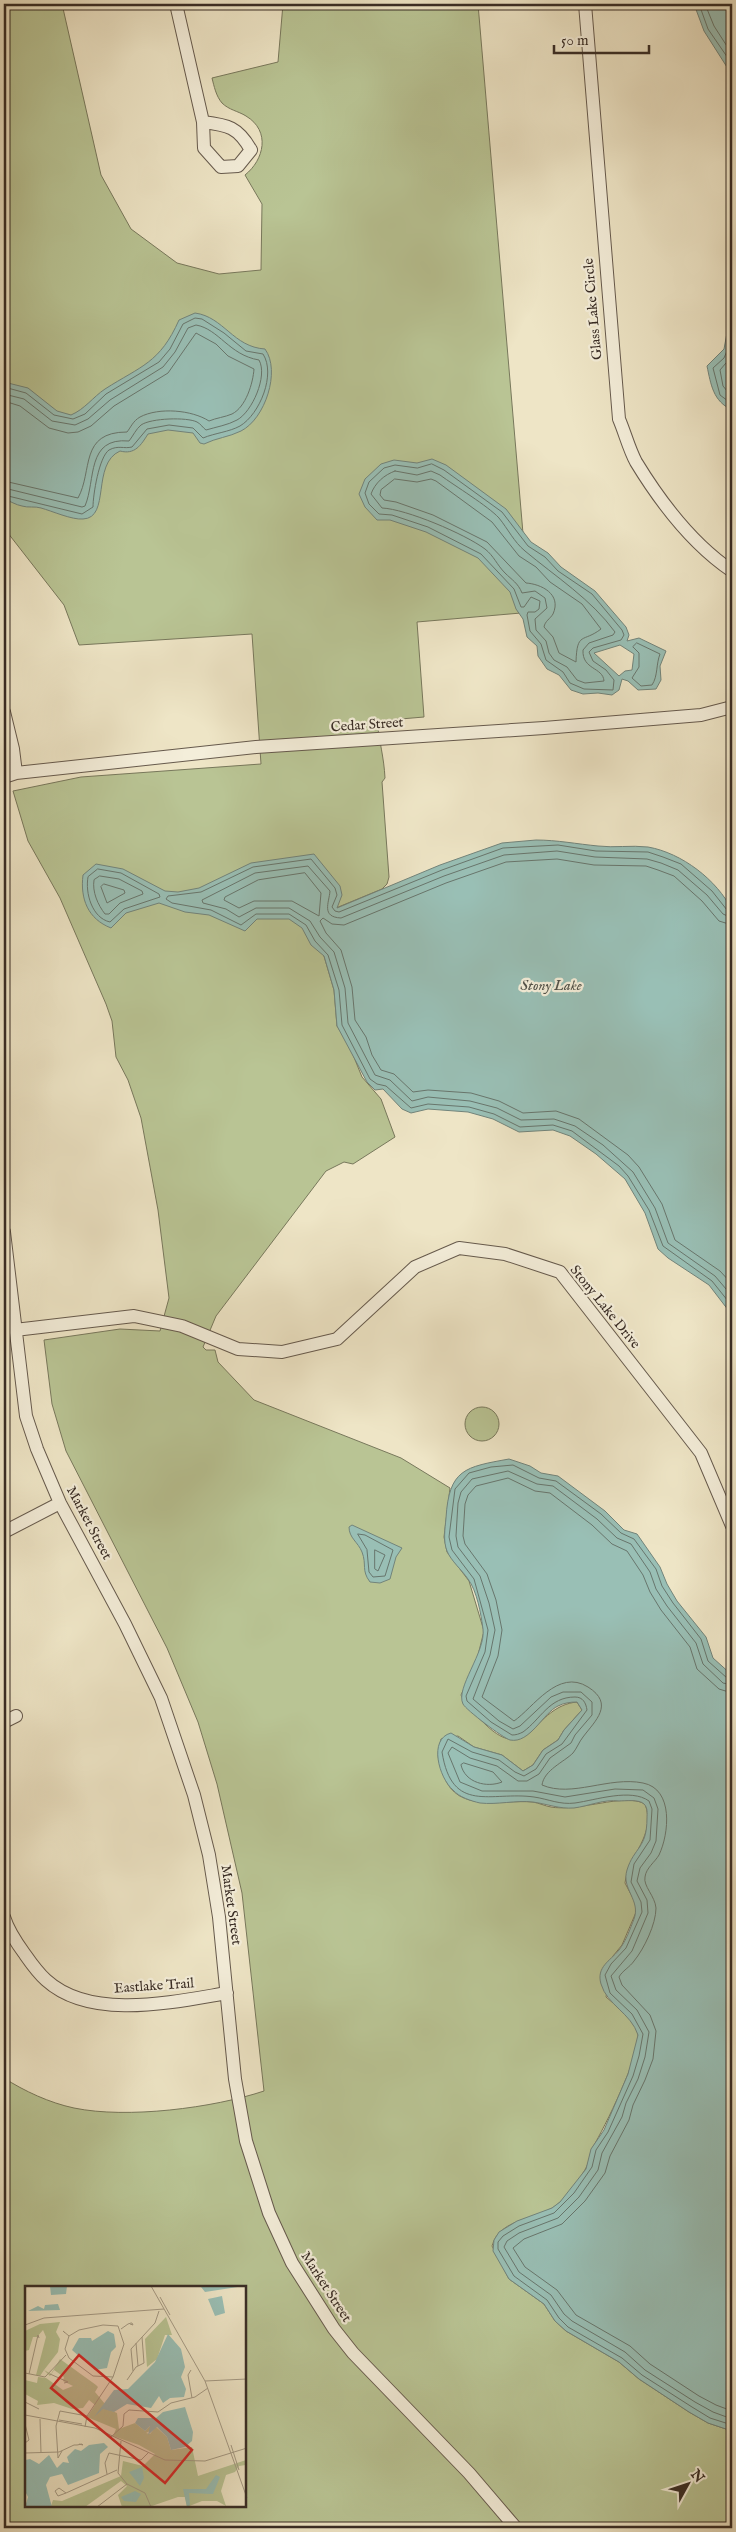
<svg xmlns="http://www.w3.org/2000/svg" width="736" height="2532" viewBox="0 0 736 2532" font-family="'IM FELL English',serif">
	<rect width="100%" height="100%" fill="#eee5c6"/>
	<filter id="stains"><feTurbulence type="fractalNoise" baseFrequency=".004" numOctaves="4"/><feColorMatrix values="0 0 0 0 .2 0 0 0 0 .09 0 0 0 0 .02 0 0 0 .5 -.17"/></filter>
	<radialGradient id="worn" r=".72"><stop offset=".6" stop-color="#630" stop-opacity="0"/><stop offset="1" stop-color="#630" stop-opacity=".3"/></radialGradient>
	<path fill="#b9c494" stroke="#78785c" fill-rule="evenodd" d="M 4,4 L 62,4 L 101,175 L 131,229 L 177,263 L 219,274 L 261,270 L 262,204 L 245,175 C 264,160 271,131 246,116 C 238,111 229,110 222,103 C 216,96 214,86 212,78 L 278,62 L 283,4 L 478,4 L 525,557 L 521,613 L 417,622 L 424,717 L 377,721 C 379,741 384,757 385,778 L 382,782 L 389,877 L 387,884 L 382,889 L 336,908 L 324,956 L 334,990 L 337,1026 L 349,1045 L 362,1077 L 381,1099 L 395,1137 L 353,1164 L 344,1162 L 326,1171 L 216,1316 L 203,1347 L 206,1350 L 215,1350 L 218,1362 L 254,1400 L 401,1458 L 450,1488 L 444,1537 L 447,1552 L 469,1581 L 484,1631 L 476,1663 L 461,1695 C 468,1712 473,1712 485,1724 C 529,1767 533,1706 577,1702 L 582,1710 L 564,1730 L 558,1740 L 543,1750 L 533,1765 L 523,1771 L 502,1755 L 474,1747 L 458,1736 L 441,1739 C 436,1759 438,1757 444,1776 C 457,1814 503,1799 533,1802 C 539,1803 545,1806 551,1807 C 562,1809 578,1807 589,1805 C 605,1803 631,1796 645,1804 C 657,1835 628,1855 625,1883 L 636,1904 L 637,1910 L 622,1945 L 613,1956 L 606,1997 C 617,2007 635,2018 638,2034 C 641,2055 604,2128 593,2147 C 589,2153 590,2162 586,2168 C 579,2180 570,2193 560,2202 C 541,2221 500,2216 492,2246 L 509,2279 L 544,2304 L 555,2321 L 566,2331 L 619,2362 L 639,2379 L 689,2412 L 708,2423 L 732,2431 L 732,2528 L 4,2528 L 4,2078 C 24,2091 50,2103 74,2108 C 127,2119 213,2108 264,2091 L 242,1893 L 217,1784 L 198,1722 L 167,1648 L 66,1451 L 52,1404 L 44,1340 L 120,1329 L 160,1331 L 169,1298 L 158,1210 L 141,1118 L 128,1080 L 116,1057 L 112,1021 L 106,1004 L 60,898 L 28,841 L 13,791 L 81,777 L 261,764 L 252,634 L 79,645 L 64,605 L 4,528 ZM 26,2287 L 245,2287 L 245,2506 L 26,2506 Z
		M465 1424a17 17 0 1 1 34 0a17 17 0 1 1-34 0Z"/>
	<path fill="#99bfb5" stroke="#72847b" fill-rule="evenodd" d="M 694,4 L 732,4 L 732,75 L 704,31 Z
		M 732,306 L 732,410 C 713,401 711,385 707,366 L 724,349 Z
		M 195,313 C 224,317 233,347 265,349 C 281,371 265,419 241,431 C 229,437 216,438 204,444 L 200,443 L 193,433 L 168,430 L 148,434 C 141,445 135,455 120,451 C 91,464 111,518 83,519 C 72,520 52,511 41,508 C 35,506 28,508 22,506 C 16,505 10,501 4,499 L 4,382 L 28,388 L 57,411 L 71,415 C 85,409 93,397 105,389 C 141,366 160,363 179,320 Z
		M 432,459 L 446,465 L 506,509 L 531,542 L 548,553 L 561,567 L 595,591 L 626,627 L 629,635 L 627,641 L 639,638 L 666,651 L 660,666 L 661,680 L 656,689 L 638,690 L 628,681 L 622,679 L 619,690 L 612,695 L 598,693 L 583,694 L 571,690 L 559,675 L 547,669 L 538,656 L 537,646 L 527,637 L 523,619 L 516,609 L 510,592 L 478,558 L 426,532 L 390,520 L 377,520 L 365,507 L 359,494 L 365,479 L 381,464 L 394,460 L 417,463 ZM 620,645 L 634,654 L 632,670 L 625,671 L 619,676 L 594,653 Z
		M 536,840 C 557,840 577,844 598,846 C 614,848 631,845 648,847 C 682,853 717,880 732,910 L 732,1315 L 709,1285 L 668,1258 L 658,1249 L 645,1213 L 625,1179 L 596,1154 L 570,1136 L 553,1130 L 519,1132 L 493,1119 L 468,1112 L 428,1109 L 411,1113 L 402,1109 L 383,1089 L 375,1090 L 367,1082 L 337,1026 L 334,990 L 324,956 L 311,945 L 302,928 L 289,919 L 257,919 L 245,931 L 209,915 L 185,912 L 159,903 L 126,913 L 111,928 C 88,919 80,899 83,875 L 96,864 L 123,869 L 165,891 L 178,892 L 199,888 L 251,863 L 314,854 L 340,886 L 342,895 L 337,908 L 440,865 L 502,843 Z
		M 509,1459 L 530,1466 L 541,1473 L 558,1476 L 605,1511 L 624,1530 L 637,1534 L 660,1567 L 667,1584 L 677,1601 L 706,1637 L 713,1658 L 732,1675 L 732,2431 L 708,2423 L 689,2412 L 639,2379 L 619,2362 L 566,2331 L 555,2321 L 544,2304 L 509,2279 L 493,2251 L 494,2240 L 499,2232 L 517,2221 L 552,2208 L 560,2202 L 586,2169 L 591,2149 L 604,2130 L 628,2074 L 638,2035 C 631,2013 607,2005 601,1984 C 596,1967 610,1961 619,1950 C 626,1941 630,1929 634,1919 C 641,1900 621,1889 627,1870 C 634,1847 647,1849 647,1818 C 647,1813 648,1808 644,1804 C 639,1799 625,1801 619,1801 C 604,1799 589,1806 574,1808 C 559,1809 547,1804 533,1802 C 516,1800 497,1805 480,1803 C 471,1801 459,1797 453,1790 C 439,1778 428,1739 451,1733 L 474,1747 L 502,1755 L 523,1771 L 533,1765 L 543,1750 L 558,1740 L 564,1730 L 582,1710 L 577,1702 C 570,1702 564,1703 558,1706 C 543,1713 530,1744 510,1740 C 503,1738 466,1710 463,1704 C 455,1688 486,1652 483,1629 C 481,1614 477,1591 468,1579 C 462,1570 451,1561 447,1551 C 443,1541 445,1529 446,1518 C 449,1469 465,1467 509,1459 Z
		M 352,1525 L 402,1548 L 396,1557 L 390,1579 L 380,1583 L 370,1582 C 361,1570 367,1565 362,1552 C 358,1542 349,1538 349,1527 Z"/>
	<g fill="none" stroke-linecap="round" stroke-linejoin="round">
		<path stroke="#68766d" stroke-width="1" d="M 699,4 L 708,29 L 732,64
			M 705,4 L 714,26 L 732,54
			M 732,339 L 724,358 L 713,368 L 720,395 L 732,404
			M 732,356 L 720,370 L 723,386 L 732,397
			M 4,387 L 26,393 L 54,415 L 73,419 L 85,414 L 106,394 L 159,362 L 170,349 L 183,324 L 195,318 L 202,319 L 224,333 L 246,351 L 263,354 C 276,374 260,414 240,426 C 229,432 215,433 203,438 L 193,428 L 169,425 L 147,429 L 132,447 C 124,449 118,445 109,450 C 99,457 93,495 93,507 L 82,514 L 4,495
			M 4,394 L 24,399 L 52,421 L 75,425 L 88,419 L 110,400 L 163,367 L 175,352 L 188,328 L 196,325 C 219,329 229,355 259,360 C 268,376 252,412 237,420 C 228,425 216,427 206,430 C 203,428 201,424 197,422 C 187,417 151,418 141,425 C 136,429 133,436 129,441 C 86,437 96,480 85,506 L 82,507 L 4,488
			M 4,401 L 20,406 L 49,428 L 68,433 L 78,432 L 91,426 L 114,406 L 168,373 L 196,333 L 216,344 L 228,356 L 254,369 C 253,383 246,407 232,414 C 225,417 216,418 209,421 C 192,410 159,407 140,417 C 133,421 131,427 127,432 C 79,432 93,471 78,498 L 4,481
			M 432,464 L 444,470 L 502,512 L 528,546 L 545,557 L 558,571 L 592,594 L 622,630 L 624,635 L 621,640 L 593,648 L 589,652 L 593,661 L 606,670 L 614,680 L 613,690 L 584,689 L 570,683 L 563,672 L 546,660 L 541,644 L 530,631 L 527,615 L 528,612 L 535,612 L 539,609 L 540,601 L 531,597 L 524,607 L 521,607 L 514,589 L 481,554 L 428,527 L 392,515 L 379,514 L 369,504 L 365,493 L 369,482 L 384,468 L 395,465 L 417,468 Z
			M 395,471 L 417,475 L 431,471 L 440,475 C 455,486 488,506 499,518 C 508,529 514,542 525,551 C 556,577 591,599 615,632 L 613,635 L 589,643 L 583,650 C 582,670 603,667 604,681 L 585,683 L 577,680 L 567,667 L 554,660 L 549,653 L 546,641 L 536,630 L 535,619 L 547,608 L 545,598 L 535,591 L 522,593 C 518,583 512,580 505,573 C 497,565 494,556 485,549 C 465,534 406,509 382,508 L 371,494 C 375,483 384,475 395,471 Z
			M 395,479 L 417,482 L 431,479 L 436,481 L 492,522 L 519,556 L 536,567 L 550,582 L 582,604 L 601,629 C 583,643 577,631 576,662 L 559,653 L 553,637 L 544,627 C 545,621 550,619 553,614 C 562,594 541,584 526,583 L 487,542 L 433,515 L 396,502 L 384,500 L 380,495 L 381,490 Z
			M 637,643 L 660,654 C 656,664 658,676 652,685 L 641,686 L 632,678 L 639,667 L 639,653 L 633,647 Z
			M 98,869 L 121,873 L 159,894 L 160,897 L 124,909 L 110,922 C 92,918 85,893 88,877 Z
			M 305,873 L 321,893 L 319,916 L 292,901 L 254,901 L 239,908 L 224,900 L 225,897 L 258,880 Z
			M 100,876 L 119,879 L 142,891 L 143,894 L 120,903 L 109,914 L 105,914 C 98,905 92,892 94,880 Z
			M 104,884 L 124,890 L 125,893 L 107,903 L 101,887 Z
			M 732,911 L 727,910 L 712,891 L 681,864 L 663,857 L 648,852 L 596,851 L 558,845 L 503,848 L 442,870 L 339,912 L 335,911 L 332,907 L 337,895 L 335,888 L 311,859 L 253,867 L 201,892 L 168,896 L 166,899 L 172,903 L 211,910 L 241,925 L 256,914 L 289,914 L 306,925 L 315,941 L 328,955 L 339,990 L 342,1025 L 370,1079 L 377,1084 L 386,1086 L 411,1108 L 428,1104 L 469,1107 L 494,1114 L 520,1127 L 553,1125 L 572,1131 L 619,1166 L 628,1176 L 649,1210 L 663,1246 L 712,1281 L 732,1306
			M 732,918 L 723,914 L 707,895 L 678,870 L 661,863 L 647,859 L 595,857 L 557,851 L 504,855 L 444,876 L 341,918 C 321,917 329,903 330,891 L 308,866 L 255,873 L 202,900 L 203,903 L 226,909 L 239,917 L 256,908 L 289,908 L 310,921 L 320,937 L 334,952 L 345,988 L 348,1023 L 375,1075 L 390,1080 L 412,1101 L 428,1097 L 470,1101 L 497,1108 L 521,1120 L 554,1119 L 575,1126 L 603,1145 L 633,1172 L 655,1208 L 668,1243 L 715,1276 L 732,1296
			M 732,925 L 719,921 L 702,901 L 674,876 L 658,870 L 646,866 L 594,865 L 557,859 L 506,862 L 446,883 L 344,925 L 332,924 L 323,918 L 320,921 L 326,933 L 341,950 L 352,987 L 355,1020 L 366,1037 L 372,1055 L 381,1070 L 394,1074 L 413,1092 L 428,1090 L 471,1093 L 499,1101 L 523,1113 L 556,1111 L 579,1119 L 628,1155 L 639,1167 L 662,1204 L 675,1240 L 720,1271 L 732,1284
			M 358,1534 L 365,1535 L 393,1550 L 385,1576 L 373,1577 L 369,1572 L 367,1550 Z
			M 375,1550 L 385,1555 L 378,1571 L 375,1569 Z
			M 732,1679 L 727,1678 L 708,1661 L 701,1639 L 673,1603 L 662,1586 L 656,1569 L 634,1539 L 621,1533 L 601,1514 L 556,1481 L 539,1478 L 513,1465 L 491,1467 L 469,1473 L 455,1489 L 449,1537 L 452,1550 L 474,1579 L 488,1630 L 485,1652 L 466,1696 L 467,1701 L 491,1722 L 512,1735 C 516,1735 519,1734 523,1732 C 541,1719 549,1697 575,1697 C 583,1697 586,1703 587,1710 L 562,1744 L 546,1754 L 536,1769 L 524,1776 L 515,1772 L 499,1760 L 472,1752 L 448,1739 L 442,1752 C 452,1815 491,1791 534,1797 C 548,1799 560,1805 575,1803 C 596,1800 631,1788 649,1801 L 652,1809 L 650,1840 L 634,1864 L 631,1882 L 641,1902 L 642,1912 L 626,1948 L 611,1964 L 605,1975 L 610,1993 L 632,2014 L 643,2034 L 639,2056 L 633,2076 L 608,2132 L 596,2150 L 592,2167 L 574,2193 L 554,2213 L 519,2226 L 503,2236 L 498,2242 L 498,2249 L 514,2276 L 547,2300 L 559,2318 L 568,2327 L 622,2358 L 642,2375 L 692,2407 L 710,2418 L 732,2425
			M 732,1685 L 723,1683 L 703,1664 L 696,1643 L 667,1606 L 656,1589 L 650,1572 L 631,1544 L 617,1538 L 597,1519 L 553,1486 L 537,1484 L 508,1471 L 472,1479 L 461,1492 L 458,1503 L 456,1536 L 458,1547 L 480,1576 L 489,1603 L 495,1630 L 490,1655 L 473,1699 L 499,1721 L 513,1729 L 520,1726 L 551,1697 L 563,1692 L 581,1692 L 592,1702 L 592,1715 L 575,1735 L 571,1743 L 550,1758 L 539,1774 L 527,1781 L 518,1781 L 497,1766 L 470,1758 L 452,1747 L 448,1753 L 460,1782 L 482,1791 L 533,1791 L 565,1797 L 615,1789 L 643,1790 L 654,1798 L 658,1809 L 656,1841 L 651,1853 L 640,1868 L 637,1881 L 647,1900 L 648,1913 L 632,1951 L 611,1976 L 616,1990 L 637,2010 L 649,2032 L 645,2057 L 638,2079 L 626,2103 L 622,2117 L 602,2153 L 598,2170 L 579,2197 L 558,2218 L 519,2233 L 507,2241 L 504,2247 L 519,2272 L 551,2295 L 564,2314 L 572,2321 L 625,2352 L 645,2370 L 695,2402 L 713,2412 L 732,2419
			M 732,1693 L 719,1689 L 697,1669 L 690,1647 L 661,1610 L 650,1592 L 643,1575 L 627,1551 L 612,1544 L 592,1525 L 550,1493 L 535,1491 L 508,1478 L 476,1486 L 468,1495 L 465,1504 L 463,1536 L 465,1544 L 487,1574 L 496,1600 L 502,1630 L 498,1656 L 482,1697 L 514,1721 C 533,1708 558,1668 588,1687 C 615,1704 595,1721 583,1737 C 579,1742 577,1748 573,1753 C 564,1762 544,1770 542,1785 C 572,1798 609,1776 643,1783 C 674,1789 669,1834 659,1855 C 655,1862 646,1868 645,1877 C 643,1886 655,1896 656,1908 C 656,1924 644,1949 634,1961 C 630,1967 622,1971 619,1977 L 622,1985 L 650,2015 L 656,2031 L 653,2059 L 645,2080 L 633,2105 L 629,2120 L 610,2156 L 605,2173 L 585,2201 L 562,2224 L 524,2239 L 513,2248 L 525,2267 L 557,2290 L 576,2315 L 630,2346 L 650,2364 L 699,2396 L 716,2405 L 732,2411
			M 464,1763 L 493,1772 L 502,1782 C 487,1788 465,1783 461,1765 Z"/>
		<g stroke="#665a4d" stroke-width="14">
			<path id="minor" d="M 176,4 L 203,122 L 204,148 L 221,167 L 238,166 L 251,150 C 238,127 228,125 203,122
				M 585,4 L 619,419 C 625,433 629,449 636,462 C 661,503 692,544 732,571
				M 4,712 L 13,749 L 16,773
				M 4,777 L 16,773 L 256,747 L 544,728 L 701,715 L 732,707
				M 4,1232 L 26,1416 L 37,1449 L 60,1503 L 125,1624 L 161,1698 L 194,1795 L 209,1855 L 219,1917 L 235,2079 L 246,2141 L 269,2213 L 292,2263 L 334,2329 L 353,2353 L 469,2473 L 516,2528
				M 15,1330 L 134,1316 L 182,1326 L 238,1349 L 282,1352 L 337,1339 L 415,1267 L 459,1248 L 505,1254 L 560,1272 L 701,1453 L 732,1526
				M 4,1532 L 60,1503
				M 4,1722 L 16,1716
				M 4,1917 C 8,1930 16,1942 24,1953 C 31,1963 37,1972 46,1980 C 91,2021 173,2002 227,1993"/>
		</g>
		<use href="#minor" stroke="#f4eeda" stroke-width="12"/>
	</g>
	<g text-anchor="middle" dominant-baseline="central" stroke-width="4.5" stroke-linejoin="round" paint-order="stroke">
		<g font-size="14" fill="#382c25" stroke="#f4eeda">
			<text transform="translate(593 309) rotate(-95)">Glass Lake Circle</text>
			<text transform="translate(367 725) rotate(-4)">Cedar Street</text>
			<text transform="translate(605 1307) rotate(51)">Stony Lake Drive</text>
			<text transform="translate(89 1523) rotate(62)">Market Street</text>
			<text transform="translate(231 1905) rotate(82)">Market Street</text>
			<text transform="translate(154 1986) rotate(-4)">Eastlake Trail</text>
			<text transform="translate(326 2287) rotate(57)">Market Street</text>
		</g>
		<g font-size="15" font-style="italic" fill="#505149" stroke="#f4eeda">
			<text x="551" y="985">Stony Lake</text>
		</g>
	</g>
	<g transform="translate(25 2286)">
		<rect width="221" height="221" fill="#eee5c6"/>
		<path d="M 141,31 L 147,49 L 140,49 L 132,73 L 122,81 L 120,53 ZM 35,36 L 31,46 L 35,53 L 33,66 L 19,84 L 26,88 L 35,73 L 71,99 L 73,101 L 70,106 L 80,118 L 80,122 L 92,127 L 94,143 L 110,137 L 120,145 L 125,140 L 125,145 L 121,147 L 125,148 L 131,141 L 142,151 L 146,164 L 167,161 L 173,190 L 221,174 L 221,179 L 214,180 L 210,186 L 201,189 L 196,205 L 201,220 L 192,215 L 177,215 L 162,221 L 160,211 L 153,211 L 124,221 L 97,221 L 93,209 L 102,200 L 96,195 L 60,221 L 26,220 L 28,214 L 37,215 L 96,190 L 98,175 L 118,180 L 130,168 L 114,159 L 88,150 L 91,143 L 62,131 L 70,119 L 64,114 L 58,122 L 47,123 L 29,117 L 12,119 L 13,115 L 0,108 L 0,94 L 12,97 L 13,91 L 21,92 L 38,104 L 48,100 L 38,95 L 39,91 L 29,84 L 25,90 L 19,84 L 15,90 L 11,89 L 21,51 L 18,44 L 12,51 L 8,51 L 4,64 L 0,65 L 0,45 L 15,38 Z" fill="#b9c494"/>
		<path d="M 25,0 L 42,0 L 41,8 L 26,9 ZM 162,0 L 219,0 L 180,6 L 176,1 ZM 197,10 L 200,27 L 190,30 L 183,13 ZM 33,18 L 35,24 L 3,25 L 13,20 L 19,23 L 20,19 ZM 83,45 L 89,48 L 91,61 L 86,66 L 82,82 L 70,84 L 47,64 L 54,52 L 66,52 L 67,55 ZM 143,48 L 156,63 L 160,81 L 156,91 L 161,103 L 159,111 L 145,112 L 138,117 L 134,110 L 126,122 L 102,118 L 89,126 L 78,123 L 69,131 L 89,104 L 103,103 L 130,76 ZM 160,121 L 168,146 L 167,155 L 160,161 L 146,164 L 142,151 L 132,141 L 123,149 L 125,140 L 120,145 L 110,137 L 113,132 L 131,132 L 138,126 ZM 79,157 L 83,161 L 75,168 L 74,187 L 43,199 L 37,188 L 25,191 L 21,199 L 27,221 L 0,221 L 3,211 L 0,205 L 0,174 L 5,173 L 14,178 L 24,169 L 32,182 L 38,176 L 44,177 L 42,171 L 50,163 L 56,165 L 64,159 ZM 117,181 L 119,192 L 115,200 L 104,186 ZM 191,189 L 195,191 L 188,208 L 164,207 L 165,219 L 162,221 L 158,203 L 181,203 ZM 110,205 L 116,208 L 111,216 L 99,215 L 96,211 Z" fill="#99bfb5"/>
		<path fill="none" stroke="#a59b86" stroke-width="1" d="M 126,0 L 180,95 L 222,212M 135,11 L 145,29M 0,39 L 19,32 L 139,23M 96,43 L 103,38 L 106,37 L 107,37 L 108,39 L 105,38M 40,47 L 38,45 L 44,50 L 40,63 L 44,72 L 68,90 L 88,91 L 99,58 L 93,40 L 78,39 L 54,44 L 44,50M 111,57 L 113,80M 166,84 L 163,89 L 167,112M 108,85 L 106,63 L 130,37 L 134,25M 0,87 L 20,91 L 41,69M 4,88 L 13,49 L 14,52M 25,88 L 43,96 L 39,97M 102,94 L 111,81 L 119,77 L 117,51M 180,95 L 222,93M 0,116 L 14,123M 0,129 L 70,142 L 140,174 L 180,175 L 222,162M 15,133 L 16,167M 34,134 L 57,138M 0,138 L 4,154 L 0,157M 60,141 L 62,130 L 88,91M 86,151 L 98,140 L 99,128 L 104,124 L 133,126 L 146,117 L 170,111 L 183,102M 96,155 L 93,187 L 102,198 L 120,207 L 126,221M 206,159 L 214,184M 37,165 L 33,172 L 31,140 L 35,125 L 62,130M 0,167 L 34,166 L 49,159 L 52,159 L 57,158 L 58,159 L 54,158M 82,188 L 80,177 L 84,167 L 116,174 L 124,166M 41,207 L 33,210 L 30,205 L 34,202 L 41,207 L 92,184M 72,221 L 102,198"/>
		<path fill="#d62828" fill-opacity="0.15" stroke="#d62828" stroke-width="2.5" d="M 54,69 L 167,164 L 140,197 L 26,102 Z"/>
		<rect width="221" height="221" fill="none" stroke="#382c25" stroke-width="2.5"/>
	</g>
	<rect width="736" height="2532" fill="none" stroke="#eee5c6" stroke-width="20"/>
	<rect x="5" y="5" width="726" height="2522" fill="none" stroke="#382c25" stroke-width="2.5"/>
	<rect x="10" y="10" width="716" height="2512" fill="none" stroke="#382c25"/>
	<g transform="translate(688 2484) rotate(50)" stroke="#f4eeda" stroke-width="4" paint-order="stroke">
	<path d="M0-4L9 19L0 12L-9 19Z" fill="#382c25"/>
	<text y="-8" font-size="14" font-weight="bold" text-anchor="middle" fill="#382c25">N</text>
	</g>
	<path d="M554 45v8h95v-8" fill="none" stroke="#382c25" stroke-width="2.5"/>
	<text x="561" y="45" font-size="15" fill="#382c25" stroke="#f4eeda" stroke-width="4" paint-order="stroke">50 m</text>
	<rect width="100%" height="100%" filter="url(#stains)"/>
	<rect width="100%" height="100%" fill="url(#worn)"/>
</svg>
